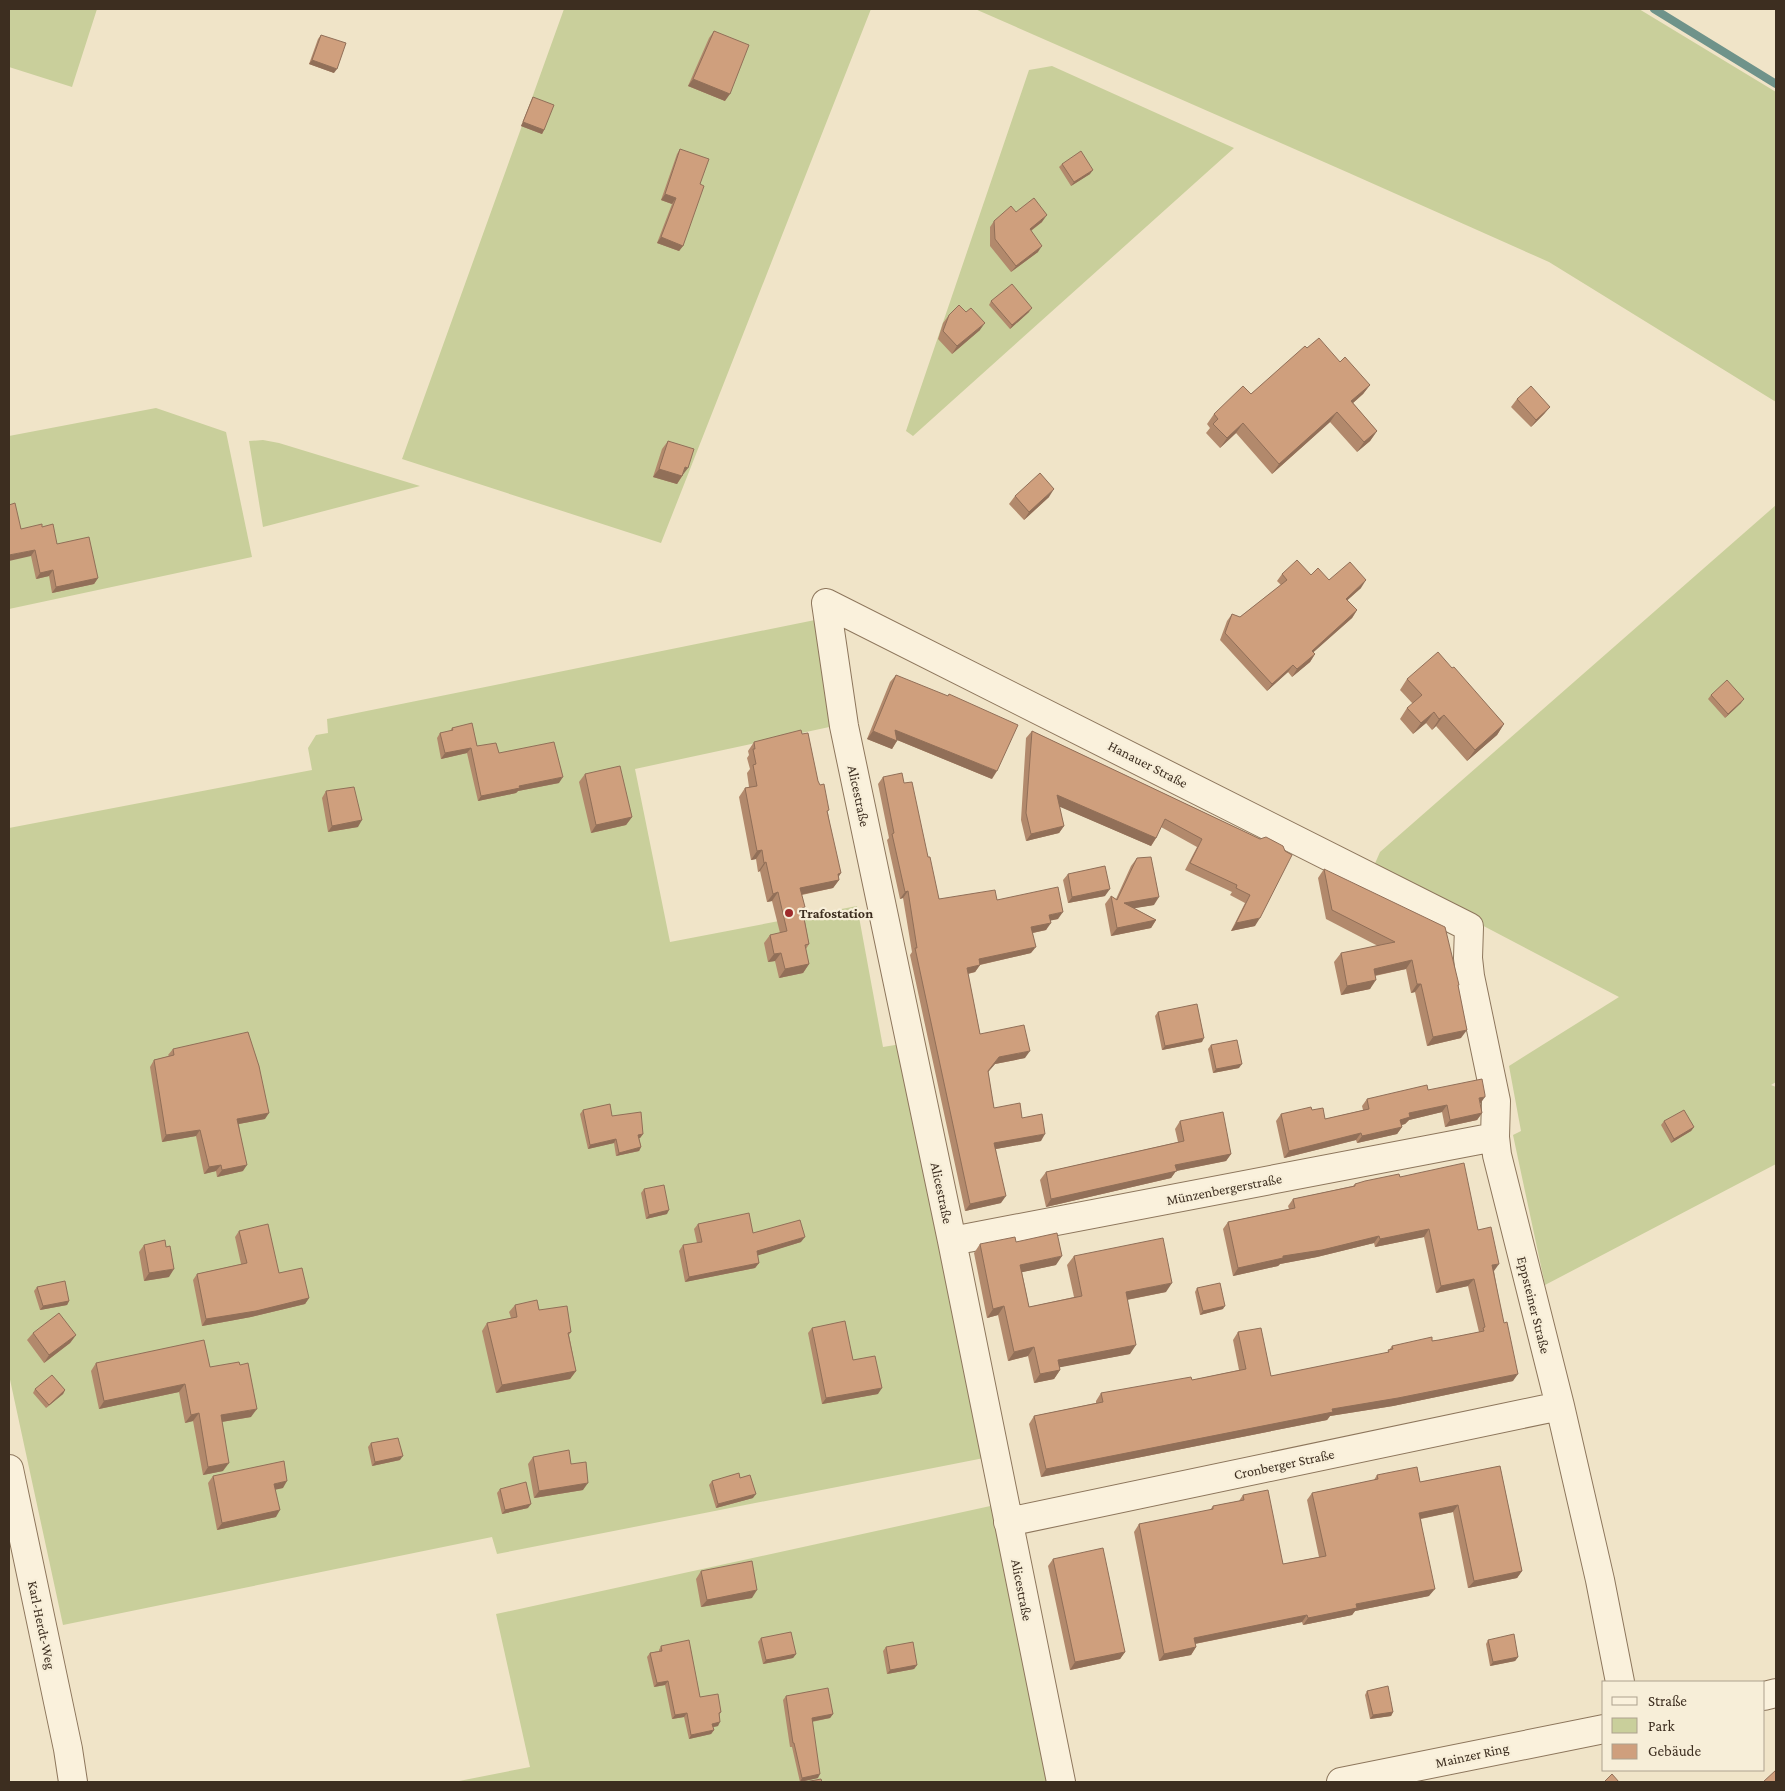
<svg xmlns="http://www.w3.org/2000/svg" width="1785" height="1791" viewBox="0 0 1785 1791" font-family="'Crimson Pro',serif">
	<rect width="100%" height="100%" fill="#f0e4c8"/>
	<path fill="#c9cf9b" d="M 9,9 L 97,9 L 72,87 L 9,67 Z
		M 564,9 L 871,9 L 661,543 L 402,459 Z
		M 975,9 L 1639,9 L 1776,92 L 1776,402 L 1549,262 L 1349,173 Z
		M 1052,66 L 1234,148 L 913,436 L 906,431 L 1029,70 Z
		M 156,408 L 226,432 L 252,557 L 9,609 L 9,436 Z
		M 263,440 L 279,443 L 420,486 L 263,527 L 249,441 Z
		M 1776,505 L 1776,1082 L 1771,1085 L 1776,1087 L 1776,1164 L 1545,1285 L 1513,1135 L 1521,1131 L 1509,1066 L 1619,997 L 1373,868 L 1380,852 Z
		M 815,620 L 834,726 L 635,769 L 670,942 L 857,906 L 883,1047 L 901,1044 L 984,1458 L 497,1554 L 492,1537 L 63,1625 L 9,1375 L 9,828 L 312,770 L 308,748 L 316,735 L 328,733 L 327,719 Z
		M 995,1505 L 1047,1782 L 454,1782 L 530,1767 L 496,1614 Z"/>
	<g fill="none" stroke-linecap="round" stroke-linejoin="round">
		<path stroke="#6f938a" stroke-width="8" d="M 1654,9 L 1776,84"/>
		<g stroke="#8d765c" stroke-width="30">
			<path id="minor" d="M 826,603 L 1469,927 L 1468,958 L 1470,976 L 1496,1101 L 1495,1137 L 1497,1155 L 1560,1406 L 1600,1580 L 1620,1682
				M 826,603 L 844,726 L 952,1241 L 1061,1782
				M 952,1241 L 1495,1137
				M 9,1469 L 68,1749 L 73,1782
				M 1008,1522 L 1560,1406
				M 1764,1696 L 1776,1693
				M 1341,1782 L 1604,1729"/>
		</g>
		<use href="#minor" stroke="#faf1dc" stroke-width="28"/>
	</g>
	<path fill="#b2896c" d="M 714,31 L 725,101 L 688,86 L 709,38 Z
		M 321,35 L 334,73 L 309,64 L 318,39 Z
		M 533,97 L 544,130 L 542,134 L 521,126 L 531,101 Z
		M 680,149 L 700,184 L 683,246 L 679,251 L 657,243 L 672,204 L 661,200 L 677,154 Z
		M 1062,164 L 1090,174 L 1071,186 L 1059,167 Z
		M 1016,212 L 1042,222 L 1031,231 L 1038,252 L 1011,272 L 990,246 L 990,227 L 994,221 Z
		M 991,301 L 1029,312 L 1010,329 L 989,305 Z
		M 966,312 L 980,330 L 952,354 L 938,339 L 943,323 L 949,315 Z
		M 1307,348 L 1340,362 L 1370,385 L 1363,394 L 1353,403 L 1377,431 L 1370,441 L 1357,452 L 1330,422 L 1272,474 L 1236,433 L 1220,448 L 1206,433 L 1210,428 L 1207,424 L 1214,414 L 1251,394 Z
		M 1517,399 L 1550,407 L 1544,414 L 1531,427 L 1511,407 Z
		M 668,441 L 683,475 L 677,484 L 653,477 L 662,449 Z
		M 1015,496 L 1049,497 L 1024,520 L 1009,504 Z
		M 42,527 L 57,544 L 98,578 L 94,584 L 52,593 L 49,576 L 36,579 L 31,556 L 21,529 Z
		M 1282,574 L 1311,575 L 1361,588 L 1347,600 L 1357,610 L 1352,618 L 1313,652 L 1315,654 L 1310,662 L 1292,677 L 1288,672 L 1267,691 L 1220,640 L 1227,621 L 1232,614 L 1240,617 L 1281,585 L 1277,581 Z
		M 1452,668 L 1504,724 L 1497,735 L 1467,761 L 1436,726 L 1432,730 L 1426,723 L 1413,734 L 1400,719 L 1407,708 L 1413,704 L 1400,690 L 1407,679 Z
		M 896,675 L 992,779 L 897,740 L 892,749 L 867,739 L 890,682 Z
		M 1711,695 L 1741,703 L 1725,718 L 1708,699 Z
		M 452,728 L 477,746 L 499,753 L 559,783 L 518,791 L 516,793 L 478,801 L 467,753 L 441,759 L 437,738 L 440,733 L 450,731 Z
		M 1032,731 L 1260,839 L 1255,926 L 1231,931 L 1245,903 L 1230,895 L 1232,892 L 1185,870 L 1197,847 L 1161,827 L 1156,838 L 1151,846 L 1059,806 L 1064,826 L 1059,833 L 1026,841 L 1021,820 L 1026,738 Z
		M 802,734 L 818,781 L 828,813 L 839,880 L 833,888 L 802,895 L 803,911 L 809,944 L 806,949 L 809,964 L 803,973 L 779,978 L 775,961 L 768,962 L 764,943 L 770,935 L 780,933 L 772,901 L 767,902 L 760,871 L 758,872 L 756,859 L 751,860 L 739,797 L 745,788 L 749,787 L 747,773 L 750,769 L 747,758 L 749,755 L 748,751 L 754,742 Z
		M 585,774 L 632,817 L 626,825 L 591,833 L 579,782 Z
		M 883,777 L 904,783 L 928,857 L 939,899 L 997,900 L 1058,919 L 1050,920 L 1046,930 L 1033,933 L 1031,953 L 980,965 L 975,972 L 968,974 L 980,1034 L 1025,1058 L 995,1064 L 988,1072 L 994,1108 L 1022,1118 L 1041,1141 L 996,1149 L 1001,1203 L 965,1211 L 910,955 L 912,952 L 903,898 L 900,899 L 887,840 L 889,838 L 878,784 Z
		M 326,791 L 358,827 L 328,832 L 322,798 Z
		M 1137,858 L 1154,905 L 1134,908 L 1156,920 L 1151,928 L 1111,936 L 1105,904 L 1111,896 L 1116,899 L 1131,866 Z
		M 1324,869 L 1458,986 L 1461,1038 L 1427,1046 L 1415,992 L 1411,993 L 1406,969 L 1375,976 L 1370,989 L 1341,995 L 1334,962 L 1341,953 L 1378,946 L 1326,919 L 1318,878 Z
		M 1068,874 L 1105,896 L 1068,903 L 1063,880 Z
		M 1158,1012 L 1202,1042 L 1162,1050 L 1155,1016 Z
		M 1211,1045 L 1239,1068 L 1213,1073 L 1208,1049 Z
		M 173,1049 L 265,1119 L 239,1124 L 243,1171 L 217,1177 L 216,1171 L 204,1174 L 196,1136 L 162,1142 L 150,1067 L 154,1060 L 169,1056 L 168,1055 Z
		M 1428,1090 L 1480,1104 L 1482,1113 L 1477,1120 L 1445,1127 L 1442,1112 L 1409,1120 L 1405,1124 L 1401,1125 L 1402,1127 L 1397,1134 L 1357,1143 L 1356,1140 L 1284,1158 L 1276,1121 L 1281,1114 L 1312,1110 L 1325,1119 L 1363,1110 L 1362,1106 L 1367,1099 Z
		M 583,1110 L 612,1116 L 643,1134 L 640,1138 L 639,1138 L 641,1147 L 639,1151 L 616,1156 L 614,1143 L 588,1149 L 580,1114 Z
		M 1180,1121 L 1231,1154 L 1226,1161 L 1176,1171 L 1171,1178 L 1046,1207 L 1040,1180 L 1046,1172 L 1178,1142 L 1175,1129 Z
		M 1664,1121 L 1694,1127 L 1691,1131 L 1671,1143 L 1661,1125 Z
		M 1400,1177 L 1478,1230 L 1494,1271 L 1513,1381 L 1393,1406 L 1330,1416 L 1327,1420 L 1041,1477 L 1029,1424 L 1034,1416 L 1096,1403 L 1096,1401 L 1101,1393 L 1192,1380 L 1239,1370 L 1233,1340 L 1238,1332 L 1271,1376 L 1387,1353 L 1392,1346 L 1439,1340 L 1479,1332 L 1468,1286 L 1436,1293 L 1424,1237 L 1375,1247 L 1374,1243 L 1317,1257 L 1280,1264 L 1278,1266 L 1233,1276 L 1223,1229 L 1228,1222 L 1289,1209 L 1288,1206 L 1293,1199 L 1353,1186 L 1355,1184 Z
		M 644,1189 L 667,1214 L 646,1219 L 641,1193 Z
		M 698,1224 L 753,1233 L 801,1242 L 757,1255 L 759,1263 L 755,1268 L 685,1282 L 679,1251 L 683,1245 L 697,1243 L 694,1229 Z
		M 239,1231 L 279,1273 L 309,1298 L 305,1304 L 251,1317 L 202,1326 L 193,1280 L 197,1274 L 241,1264 L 235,1237 Z
		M 1016,1242 L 1056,1265 L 1022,1272 L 1029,1307 L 1074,1297 L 1067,1265 L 1074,1256 L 1166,1292 L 1127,1300 L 1130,1354 L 1059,1367 L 1060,1370 L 1054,1379 L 1034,1383 L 1028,1356 L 1008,1361 L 998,1315 L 987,1318 L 974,1253 L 980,1244 Z
		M 144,1245 L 169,1277 L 144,1281 L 139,1252 Z
		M 37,1287 L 69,1301 L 67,1305 L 40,1310 L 34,1291 Z
		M 1197,1288 L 1223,1309 L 1200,1315 L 1195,1292 Z
		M 515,1305 L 539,1310 L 571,1332 L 569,1335 L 576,1371 L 570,1379 L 496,1393 L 482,1331 L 487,1323 L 511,1318 L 509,1312 Z
		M 812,1328 L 853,1360 L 878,1394 L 822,1404 L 808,1333 Z
		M 33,1333 L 76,1335 L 70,1343 L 44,1363 L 27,1340 Z
		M 96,1363 L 210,1367 L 251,1417 L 222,1422 L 223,1471 L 203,1475 L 193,1421 L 185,1423 L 179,1392 L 99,1409 L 91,1371 Z
		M 35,1389 L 65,1390 L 63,1394 L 46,1408 L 33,1393 Z
		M 371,1443 L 400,1460 L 372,1466 L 368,1447 Z
		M 533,1457 L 571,1464 L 583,1490 L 534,1498 L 528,1464 Z
		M 1500,1466 L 1522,1571 L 1517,1578 L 1468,1588 L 1453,1512 L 1421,1519 L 1429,1596 L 1355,1611 L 1352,1615 L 1303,1625 L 1302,1622 L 1195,1644 L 1196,1647 L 1191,1655 L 1159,1661 L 1134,1532 L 1139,1524 L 1210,1510 L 1213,1506 L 1239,1501 L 1243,1495 L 1283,1564 L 1319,1557 L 1307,1500 L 1312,1493 L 1374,1480 L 1377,1475 L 1420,1482 Z
		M 213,1476 L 283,1488 L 275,1489 L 276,1517 L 217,1530 L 208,1483 Z
		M 740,1478 L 753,1498 L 716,1508 L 709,1485 L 712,1481 Z
		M 500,1489 L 528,1508 L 502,1514 L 497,1493 Z
		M 1053,1559 L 1125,1652 L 1120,1659 L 1070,1670 L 1048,1566 Z
		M 701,1571 L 752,1598 L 701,1607 L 696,1579 Z
		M 761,1638 L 796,1654 L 793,1658 L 763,1664 L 758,1642 Z
		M 1488,1640 L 1518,1657 L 1515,1661 L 1490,1666 L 1486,1644 Z
		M 661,1646 L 700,1697 L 721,1712 L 719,1715 L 718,1726 L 713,1727 L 714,1730 L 711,1734 L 689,1739 L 684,1717 L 672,1719 L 665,1685 L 654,1687 L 647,1657 L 650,1653 L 659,1651 L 659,1650 Z
		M 886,1647 L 917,1665 L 914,1669 L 887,1674 L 883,1651 Z
		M 1367,1691 L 1393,1712 L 1391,1716 L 1370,1719 L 1365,1695 Z
		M 786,1696 L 833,1714 L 830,1718 L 812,1722 L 818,1778 L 800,1782 L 792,1747 L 790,1747 L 783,1700 Z"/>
	<path fill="#916f58" d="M 312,60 L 337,69 L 334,73 L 309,64 Z
		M 693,79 L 730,94 L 725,101 L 688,86 Z
		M 523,122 L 544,130 L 542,134 L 521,126 Z
		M 1093,170 L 1090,174 L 1071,186 L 1074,182 Z
		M 665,194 L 676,198 L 672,204 L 661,200 Z
		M 1047,215 L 1042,222 L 1025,235 L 1030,229 Z
		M 661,237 L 683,246 L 679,251 L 657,243 Z
		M 1042,246 L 1038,252 L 1011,272 L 1016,266 Z
		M 1032,308 L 1029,312 L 1010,329 L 1012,325 Z
		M 985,323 L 980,330 L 952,354 L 957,346 Z
		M 1370,385 L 1363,394 L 1344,411 L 1351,401 Z
		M 1550,407 L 1544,414 L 1531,427 L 1536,420 Z
		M 1337,412 L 1330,422 L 1272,474 L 1279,464 Z
		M 1243,423 L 1236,433 L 1220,448 L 1227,438 Z
		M 1377,431 L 1370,441 L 1357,452 L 1364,442 Z
		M 685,467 L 688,468 L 682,476 Z
		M 659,469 L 682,476 L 677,484 L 653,477 Z
		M 1054,489 L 1049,497 L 1024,520 L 1029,512 Z
		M 35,550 L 31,556 L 9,561 L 9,555 Z
		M 53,570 L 49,576 L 36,579 L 40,573 Z
		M 98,578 L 94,584 L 52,593 L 56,587 Z
		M 1366,580 L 1361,588 L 1341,606 L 1346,599 Z
		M 1357,610 L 1352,618 L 1307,658 L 1312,651 Z
		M 1315,654 L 1310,662 L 1292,677 L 1297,669 Z
		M 1293,665 L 1288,672 L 1267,691 L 1272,684 Z
		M 1744,699 L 1741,703 L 1725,718 L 1728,714 Z
		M 1434,712 L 1426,723 L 1413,734 L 1421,723 Z
		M 1444,715 L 1436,726 L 1432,730 L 1439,719 Z
		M 1504,724 L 1497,735 L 1467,761 L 1475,750 Z
		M 895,730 L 997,771 L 992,779 L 890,737 Z
		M 873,731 L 897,741 L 892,749 L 867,739 Z
		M 471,748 L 467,753 L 441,759 L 445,753 Z
		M 563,777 L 559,783 L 518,791 L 516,793 L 478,801 L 481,796 L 519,786 Z
		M 1057,795 L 1156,838 L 1151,846 L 1051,803 Z
		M 632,817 L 626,825 L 591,833 L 596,825 Z
		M 362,820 L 358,827 L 328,832 L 332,826 Z
		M 1064,826 L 1059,833 L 1026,841 L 1031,834 Z
		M 762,850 L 756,859 L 751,860 L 757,851 Z
		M 766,862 L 760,871 L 758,872 L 764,863 Z
		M 841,873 L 836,881 L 839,880 L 833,888 L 794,896 L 800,888 Z
		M 1110,889 L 1105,896 L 1068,903 L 1072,897 Z
		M 908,891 L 903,898 L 900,899 L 905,892 Z
		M 778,892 L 772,901 L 767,902 L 773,894 Z
		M 1159,897 L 1154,905 L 1118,911 L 1124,903 Z
		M 1063,912 L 1058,919 L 1044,922 L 1049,915 Z
		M 1260,918 L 1255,926 L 1231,931 L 1236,923 Z
		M 1156,920 L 1151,928 L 1111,936 L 1117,928 Z
		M 1051,923 L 1046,930 L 1027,934 L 1031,927 Z
		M 1036,947 L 1031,953 L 974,966 L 979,959 Z
		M 781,953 L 775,961 L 768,962 L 774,954 Z
		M 1412,960 L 1406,969 L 1367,977 L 1374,969 Z
		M 809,964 L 803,973 L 779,978 L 785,969 Z
		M 980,965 L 975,972 L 962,975 L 967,968 Z
		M 1376,980 L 1370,989 L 1341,995 L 1347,986 Z
		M 1417,984 L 1421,984 L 1415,992 L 1411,993 Z
		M 1467,1030 L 1461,1038 L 1427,1046 L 1433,1037 Z
		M 1204,1038 L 1202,1042 L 1162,1050 L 1165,1046 Z
		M 1030,1051 L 1025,1058 L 995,1064 L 983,1078 L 999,1057 Z
		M 1242,1064 L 1239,1068 L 1213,1073 L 1216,1069 Z
		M 1485,1097 L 1480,1104 L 1479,1098 Z
		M 1447,1105 L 1442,1112 L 1409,1120 L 1405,1124 L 1395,1127 L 1400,1120 L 1409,1113 Z
		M 269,1113 L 265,1119 L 233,1125 L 237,1119 Z
		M 1482,1113 L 1477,1120 L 1445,1127 L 1450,1120 Z
		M 1402,1127 L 1397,1134 L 1357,1143 L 1362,1136 Z
		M 1694,1127 L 1691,1131 L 1671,1143 L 1674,1139 Z
		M 200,1130 L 196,1136 L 162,1142 L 166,1135 Z
		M 1361,1133 L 1356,1140 L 1284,1158 L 1289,1151 Z
		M 643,1134 L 640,1138 L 635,1139 L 638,1135 Z
		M 1045,1134 L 1041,1141 L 990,1150 L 994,1143 Z
		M 616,1139 L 614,1143 L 588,1149 L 590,1145 Z
		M 641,1147 L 639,1151 L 616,1156 L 619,1153 Z
		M 1231,1154 L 1226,1161 L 1176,1171 L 1171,1178 L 1046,1207 L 1051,1199 L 1175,1165 Z
		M 221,1165 L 216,1171 L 204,1174 L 209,1167 Z
		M 247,1165 L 243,1171 L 217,1177 L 222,1170 Z
		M 1006,1196 L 1001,1203 L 965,1211 L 970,1204 Z
		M 669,1210 L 667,1214 L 646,1219 L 649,1215 Z
		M 1429,1229 L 1424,1237 L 1375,1247 L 1380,1239 Z
		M 1379,1236 L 1374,1243 L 1317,1257 L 1280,1264 L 1278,1266 L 1233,1276 L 1238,1268 L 1283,1256 Z
		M 805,1237 L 801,1242 L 753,1257 L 757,1251 Z
		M 1062,1256 L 1056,1265 L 1014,1274 L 1020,1265 Z
		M 759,1263 L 755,1268 L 685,1282 L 689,1277 Z
		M 1499,1264 L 1494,1271 L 1487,1273 L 1492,1265 Z
		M 174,1269 L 169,1277 L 144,1281 L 149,1273 Z
		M 1474,1279 L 1468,1286 L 1436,1293 L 1441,1286 Z
		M 1172,1283 L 1166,1292 L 1120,1301 L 1126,1292 Z
		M 309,1298 L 305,1304 L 251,1317 L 202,1326 L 206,1319 Z
		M 69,1301 L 67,1305 L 40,1310 L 43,1306 Z
		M 1004,1306 L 998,1315 L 987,1318 L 993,1309 Z
		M 1225,1306 L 1223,1309 L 1200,1315 L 1203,1311 Z
		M 76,1335 L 70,1343 L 44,1363 L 49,1355 Z
		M 1136,1345 L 1130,1354 L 1051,1369 L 1058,1360 Z
		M 1034,1347 L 1028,1356 L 1008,1361 L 1014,1352 Z
		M 1060,1370 L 1054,1379 L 1034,1383 L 1040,1374 Z
		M 576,1371 L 570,1379 L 496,1393 L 502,1385 Z
		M 1518,1374 L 1513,1381 L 1393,1406 L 1330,1416 L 1327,1420 L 1041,1477 L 1046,1469 L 1332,1409 Z
		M 185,1384 L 179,1392 L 99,1409 L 104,1401 Z
		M 882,1388 L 878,1394 L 822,1404 L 826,1398 Z
		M 65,1390 L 63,1394 L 46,1408 L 49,1405 Z
		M 257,1409 L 251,1417 L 215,1423 L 221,1415 Z
		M 199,1413 L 193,1421 L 185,1423 L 191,1415 Z
		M 403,1456 L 400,1460 L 372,1466 L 375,1462 Z
		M 229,1463 L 223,1471 L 203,1475 L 208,1467 Z
		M 287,1481 L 283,1488 L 270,1491 L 274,1484 Z
		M 588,1483 L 583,1490 L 534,1498 L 539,1491 Z
		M 756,1494 L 753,1498 L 716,1508 L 718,1504 Z
		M 531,1504 L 528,1508 L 502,1514 L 505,1510 Z
		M 1458,1505 L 1453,1512 L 1414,1520 L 1419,1513 Z
		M 280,1510 L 276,1517 L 217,1530 L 222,1523 Z
		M 1522,1571 L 1517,1578 L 1468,1588 L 1474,1581 Z
		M 1435,1589 L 1429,1596 L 1355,1611 L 1352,1615 L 1303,1625 L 1308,1618 L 1356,1604 Z
		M 757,1590 L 752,1598 L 701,1607 L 707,1600 Z
		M 1307,1615 L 1302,1622 L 1189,1645 L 1194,1638 Z
		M 1196,1647 L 1191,1655 L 1159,1661 L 1164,1654 Z
		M 1125,1652 L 1120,1659 L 1070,1670 L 1075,1662 Z
		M 796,1654 L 793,1658 L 763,1664 L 766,1660 Z
		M 1518,1657 L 1515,1661 L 1490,1666 L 1493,1662 Z
		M 917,1665 L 914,1669 L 887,1674 L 890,1670 Z
		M 668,1681 L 665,1685 L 654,1687 L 657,1683 Z
		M 1393,1712 L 1391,1716 L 1370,1719 L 1373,1715 Z
		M 687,1713 L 684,1717 L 672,1719 L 675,1715 Z
		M 833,1714 L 830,1718 L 809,1722 L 812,1718 Z
		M 720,1722 L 718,1726 L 709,1728 L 712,1724 Z
		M 714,1730 L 711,1734 L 689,1739 L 691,1735 Z
		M 820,1774 L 818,1778 L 800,1782 L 802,1778 Z"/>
	<path fill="#cf9f7d" stroke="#916f58" d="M 714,31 L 749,45 L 730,94 L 693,79 Z
		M 321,35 L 346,43 L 337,69 L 312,60 Z
		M 533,97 L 554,105 L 544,130 L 523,122 Z
		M 680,149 L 709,159 L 700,184 L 704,186 L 683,246 L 661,237 L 676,198 L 665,194 Z
		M 1081,151 L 1093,170 L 1074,182 L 1062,164 Z
		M 1034,198 L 1047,215 L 1030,229 L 1042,246 L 1016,266 L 995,239 L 994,221 L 1011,206 L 1016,212 Z
		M 1012,284 L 1032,308 L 1012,325 L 991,301 Z
		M 959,305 L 966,312 L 971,308 L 985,323 L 957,346 L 943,331 L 949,315 Z
		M 1319,338 L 1340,362 L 1345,357 L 1370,385 L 1351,401 L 1377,431 L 1364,442 L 1337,412 L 1279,464 L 1243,423 L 1227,438 L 1213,424 L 1218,419 L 1214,414 L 1243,386 L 1251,394 L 1305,346 L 1307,348 Z
		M 1531,386 L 1550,407 L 1536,420 L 1517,399 Z
		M 668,441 L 694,449 L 688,468 L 685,467 L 682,476 L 659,469 Z
		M 1040,473 L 1054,489 L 1029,512 L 1015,496 Z
		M 15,503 L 21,529 L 42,524 L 42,527 L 53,524 L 57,544 L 89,537 L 98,578 L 56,587 L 53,570 L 40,573 L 35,550 L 9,555 L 9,505 Z
		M 1297,560 L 1311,575 L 1318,568 L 1329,580 L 1350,562 L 1366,580 L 1346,599 L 1357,610 L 1312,651 L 1315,654 L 1297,669 L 1293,665 L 1272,684 L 1225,633 L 1232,614 L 1240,617 L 1287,580 L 1282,574 Z
		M 1438,652 L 1452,668 L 1454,667 L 1504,724 L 1475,750 L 1444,715 L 1439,719 L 1434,712 L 1421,723 L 1407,708 L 1422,695 L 1407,679 Z
		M 896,675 L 948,696 L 949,694 L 1018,725 L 997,771 L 895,730 L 897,741 L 873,731 Z
		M 1727,680 L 1744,699 L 1728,714 L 1711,695 Z
		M 472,723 L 477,746 L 496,743 L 499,753 L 554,742 L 563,777 L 519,786 L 520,788 L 481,796 L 471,748 L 445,753 L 440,733 L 453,730 L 452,728 Z
		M 801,730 L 802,734 L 808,733 L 818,781 L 820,785 L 824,784 L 829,810 L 827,811 L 841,873 L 838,874 L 839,880 L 800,888 L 805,907 L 802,908 L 809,944 L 805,945 L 809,964 L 785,969 L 781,953 L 774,954 L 770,935 L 787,931 L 778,892 L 773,894 L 766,862 L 764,863 L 762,850 L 757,851 L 745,788 L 757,786 L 753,765 L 756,764 L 753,749 L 755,749 L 754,742 Z
		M 1032,731 L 1260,839 L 1266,837 L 1283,846 L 1285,851 L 1292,855 L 1260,918 L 1236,923 L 1250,895 L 1236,888 L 1237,885 L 1190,863 L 1202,839 L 1165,819 L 1156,838 L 1057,795 L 1064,826 L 1031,834 L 1026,813 Z
		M 620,766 L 632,817 L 596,825 L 585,774 Z
		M 902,773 L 904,783 L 912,782 L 928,857 L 930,857 L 939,899 L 995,890 L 997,900 L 1058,887 L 1063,912 L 1049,915 L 1051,923 L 1031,927 L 1036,947 L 979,959 L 980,965 L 967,968 L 980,1034 L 1024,1025 L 1030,1051 L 999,1057 L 988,1071 L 994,1108 L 1020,1103 L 1022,1118 L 1042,1114 L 1045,1134 L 994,1143 L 1006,1196 L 970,1204 L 915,948 L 917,948 L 908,891 L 905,892 L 892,834 L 894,833 L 883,777 Z
		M 354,787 L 362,820 L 332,826 L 326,791 Z
		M 1151,857 L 1159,897 L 1124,903 L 1156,920 L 1117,928 L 1111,896 L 1117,900 L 1137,858 Z
		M 1105,866 L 1110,889 L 1072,897 L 1068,874 Z
		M 1324,869 L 1445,927 L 1459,985 L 1458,985 L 1467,1030 L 1433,1037 L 1421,984 L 1417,984 L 1412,960 L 1374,969 L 1376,980 L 1347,986 L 1341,953 L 1395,942 L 1332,910 Z
		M 1197,1004 L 1204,1038 L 1165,1046 L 1158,1012 Z
		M 248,1032 L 259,1066 L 269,1113 L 237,1119 L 247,1165 L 222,1170 L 221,1165 L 209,1167 L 200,1130 L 166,1135 L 154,1060 L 174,1055 L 173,1049 Z
		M 1237,1040 L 1242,1064 L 1216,1069 L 1211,1045 Z
		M 1482,1079 L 1485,1095 L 1485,1097 L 1479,1098 L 1482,1113 L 1450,1120 L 1447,1105 L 1409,1113 L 1410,1117 L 1400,1120 L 1402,1127 L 1362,1136 L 1361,1133 L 1289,1151 L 1281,1114 L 1311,1107 L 1312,1110 L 1323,1108 L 1325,1119 L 1369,1109 L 1367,1099 L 1427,1085 L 1428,1090 Z
		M 610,1104 L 612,1116 L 641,1112 L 643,1134 L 638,1135 L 641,1147 L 619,1153 L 616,1139 L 590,1145 L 583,1110 Z
		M 1684,1110 L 1694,1127 L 1674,1139 L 1664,1121 Z
		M 1223,1112 L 1231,1154 L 1175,1165 L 1177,1171 L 1051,1199 L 1046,1172 L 1184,1141 L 1180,1121 Z
		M 1464,1163 L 1478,1230 L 1491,1227 L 1499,1264 L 1492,1265 L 1504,1323 L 1507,1322 L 1518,1374 L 1398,1398 L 1332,1409 L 1333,1412 L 1046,1469 L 1034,1416 L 1103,1402 L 1101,1393 L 1191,1377 L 1192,1380 L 1246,1369 L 1238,1332 L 1261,1328 L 1271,1376 L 1389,1352 L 1388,1350 L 1393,1349 L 1392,1346 L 1432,1337 L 1432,1341 L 1439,1340 L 1484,1331 L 1483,1328 L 1485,1327 L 1474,1279 L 1441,1286 L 1429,1229 L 1380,1239 L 1379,1236 L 1322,1250 L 1283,1256 L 1283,1258 L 1238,1268 L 1228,1222 L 1295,1208 L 1293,1199 L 1355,1186 L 1355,1184 L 1365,1181 L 1399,1174 L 1400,1177 Z
		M 664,1185 L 669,1210 L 649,1215 L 644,1189 Z
		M 749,1213 L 753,1233 L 800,1220 L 805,1237 L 757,1251 L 759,1263 L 689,1277 L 683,1245 L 702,1242 L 698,1224 Z
		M 268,1224 L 279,1273 L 302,1268 L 309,1298 L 256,1311 L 206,1319 L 197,1274 L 247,1263 L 239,1231 Z
		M 1057,1233 L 1062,1256 L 1020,1265 L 1029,1307 L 1082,1296 L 1074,1256 L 1163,1238 L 1172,1283 L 1126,1292 L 1136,1345 L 1058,1360 L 1060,1370 L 1040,1374 L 1034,1347 L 1014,1352 L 1004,1306 L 993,1309 L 980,1244 L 1015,1237 L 1016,1242 Z
		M 165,1240 L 166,1247 L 170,1246 L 174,1269 L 149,1273 L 144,1245 Z
		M 65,1281 L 69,1301 L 43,1306 L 37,1287 Z
		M 1220,1283 L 1225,1306 L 1203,1311 L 1197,1288 Z
		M 537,1300 L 539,1310 L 567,1306 L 571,1332 L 568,1333 L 576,1371 L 502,1385 L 487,1323 L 517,1317 L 515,1305 Z
		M 59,1313 L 76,1335 L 49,1355 L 33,1333 Z
		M 845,1321 L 853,1360 L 875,1356 L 882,1388 L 826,1398 L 812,1328 Z
		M 204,1340 L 210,1367 L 239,1362 L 240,1365 L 248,1363 L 257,1409 L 221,1415 L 229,1463 L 208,1467 L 199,1413 L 191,1415 L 185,1384 L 104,1401 L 96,1363 Z
		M 52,1375 L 65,1390 L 49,1405 L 35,1389 Z
		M 398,1438 L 403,1456 L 375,1462 L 371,1443 Z
		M 569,1450 L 571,1464 L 586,1462 L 588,1483 L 539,1491 L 533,1457 Z
		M 284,1461 L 287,1481 L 274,1484 L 280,1510 L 222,1523 L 213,1476 Z
		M 1500,1466 L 1522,1571 L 1474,1581 L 1458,1505 L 1419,1513 L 1435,1589 L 1356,1604 L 1357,1608 L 1308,1618 L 1307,1615 L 1194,1638 L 1196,1647 L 1164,1654 L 1139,1524 L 1213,1509 L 1213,1506 L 1244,1500 L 1243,1495 L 1268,1490 L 1283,1564 L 1326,1556 L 1312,1493 L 1378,1479 L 1377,1475 L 1417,1467 L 1420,1482 Z
		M 739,1473 L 740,1478 L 750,1475 L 756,1494 L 718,1504 L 712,1481 Z
		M 526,1482 L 531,1504 L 505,1510 L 500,1489 Z
		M 1103,1548 L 1125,1652 L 1075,1662 L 1053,1559 Z
		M 752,1561 L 757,1590 L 707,1600 L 701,1571 Z
		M 791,1632 L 796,1654 L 766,1660 L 761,1638 Z
		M 1514,1634 L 1518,1657 L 1493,1662 L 1488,1640 Z
		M 689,1640 L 700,1697 L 718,1694 L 721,1712 L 719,1713 L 720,1722 L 712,1724 L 714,1730 L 691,1735 L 687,1713 L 675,1715 L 668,1681 L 657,1683 L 650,1653 L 662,1651 L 661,1646 Z
		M 913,1642 L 917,1665 L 890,1670 L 886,1647 Z
		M 1388,1686 L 1393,1712 L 1373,1715 L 1367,1691 Z
		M 828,1688 L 833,1714 L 812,1718 L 820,1774 L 802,1778 L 794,1743 L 793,1743 L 786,1696 Z
		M 1776,1770 L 1776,1782 L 1763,1782 Z
		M 1612,1774 L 1619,1782 L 1604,1782 Z
		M 821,1779 L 822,1782 L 805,1782 Z"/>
	<circle fill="#9e2a2b" stroke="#f7eed8" stroke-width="2" cx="789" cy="913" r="5"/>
	<g text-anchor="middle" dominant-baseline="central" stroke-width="4.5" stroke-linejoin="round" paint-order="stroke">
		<g font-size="14" fill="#3d2e20" stroke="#f7eed8">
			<text transform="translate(1148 764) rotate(27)">Hanauer Straße</text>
			<text transform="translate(859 796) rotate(78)">Alicestraße</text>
			<text transform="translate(1224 1189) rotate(-11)">Münzenbergerstraße</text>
			<text transform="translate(942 1193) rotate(78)">Alicestraße</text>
			<text transform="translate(1534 1305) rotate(76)">Eppsteiner Straße</text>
			<text transform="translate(1284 1464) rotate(-12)">Cronberger Straße</text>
			<text transform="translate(1022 1590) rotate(79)">Alicestraße</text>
			<text transform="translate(42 1625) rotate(78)">Karl-Herdt-Weg</text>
			<text transform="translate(1472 1755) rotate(-12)">Mainzer Ring</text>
		</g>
		<g font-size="14" font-weight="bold" fill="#3d2e20" stroke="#f7eed8" text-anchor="start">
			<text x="799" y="913">Trafostation</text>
		</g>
	</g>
	<rect width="1785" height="1791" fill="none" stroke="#3d2e20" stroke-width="20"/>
	<rect x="1602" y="1681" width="162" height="90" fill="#f7eed8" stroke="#ada18e"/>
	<rect x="1612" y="1697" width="25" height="8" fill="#faf1dc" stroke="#ada18e"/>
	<text x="1648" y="1706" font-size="15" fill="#3d2e20">Straße</text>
	<rect x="1612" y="1718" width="25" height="15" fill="#c9cf9b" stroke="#ada18e"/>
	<text x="1648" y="1731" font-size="15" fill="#3d2e20">Park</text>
	<rect x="1612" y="1744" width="25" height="15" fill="#cf9f7d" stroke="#ada18e"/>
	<text x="1648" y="1756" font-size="15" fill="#3d2e20">Gebäude</text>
</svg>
